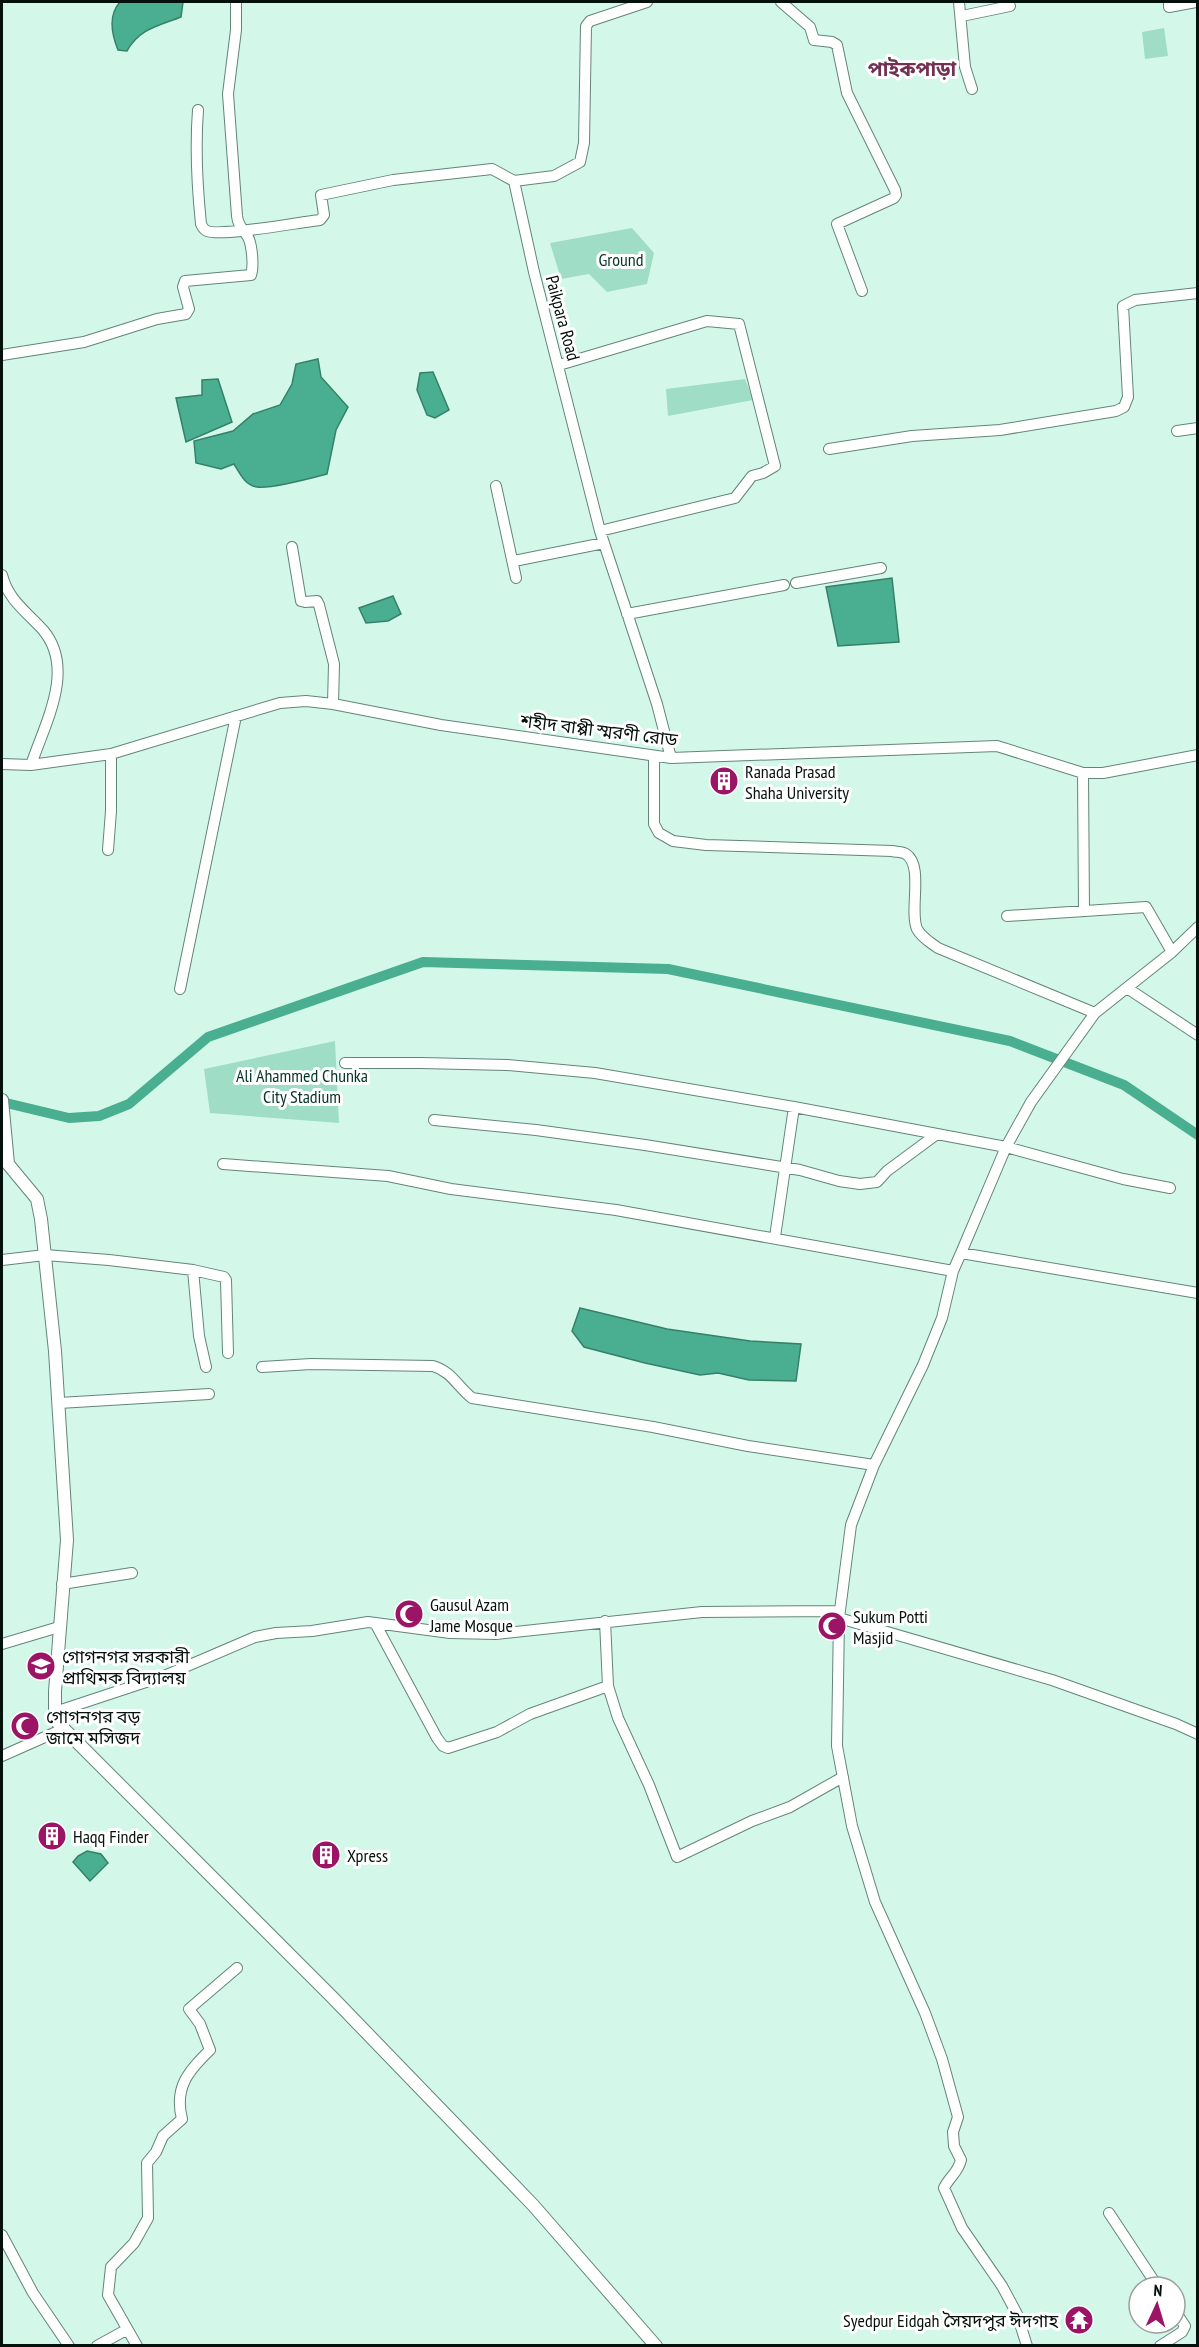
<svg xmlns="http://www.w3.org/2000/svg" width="1199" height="2347" viewBox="0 0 1199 2347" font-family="'PT Sans Narrow','Noto Sans Bengali',sans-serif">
	<rect width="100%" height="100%" fill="#d3f8ea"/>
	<path fill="#9fddc7" d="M 1164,28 L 1168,56 L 1145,59 L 1142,32 Z
		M 632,228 L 654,253 L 647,284 L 607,292 L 589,274 L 561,279 L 550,243 Z
		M 745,379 L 753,400 L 668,416 L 666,389 Z
		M 335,1041 L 339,1123 L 210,1113 L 204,1069 Z"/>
	<path fill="#49af90" stroke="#358069" stroke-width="1.5" d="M 120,2 L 183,2 L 181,17 C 158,26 139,29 127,51 L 118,50 C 112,35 108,15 120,2 Z
		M 318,359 L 321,377 L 348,407 L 336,430 L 327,474 C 312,478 270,489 257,487 C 245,485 240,474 234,464 L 221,469 L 196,463 L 194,441 L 233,431 L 253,414 L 280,405 L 292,384 L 296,364 Z
		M 433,372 L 449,410 L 435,418 L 427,415 L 417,390 L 420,373 Z
		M 218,379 L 232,422 L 186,442 L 176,398 L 202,395 L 202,380 Z
		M 892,578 L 899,642 L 838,646 L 826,587 Z
		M 393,596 L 401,614 L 388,621 L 366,623 L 359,608 Z
		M 580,1308 L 667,1329 L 750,1341 L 801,1344 L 796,1381 L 749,1380 L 718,1373 L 700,1375 L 645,1363 L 584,1347 L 572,1331 Z
		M 87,1851 L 101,1854 L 108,1863 L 90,1881 L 73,1862 L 78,1856 Z"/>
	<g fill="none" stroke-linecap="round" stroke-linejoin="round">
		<path stroke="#49af90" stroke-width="10" d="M 2,1102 L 69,1118 L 99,1116 L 129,1104 L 208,1037 L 423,962 L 668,969 L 1010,1041 L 1124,1085 L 1198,1135"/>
		<g stroke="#638579" stroke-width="12">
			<path id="minor" d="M 647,2 L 590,21 L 586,26 L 584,143 L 580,162 L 554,176 L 514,181 L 534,272 L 600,531 L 657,704 L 671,758
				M 781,2 L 810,27 L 814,40 L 832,42 L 837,45 L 847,93 L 895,190 L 896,195 L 894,198 L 837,224 L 862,291
				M 959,2 L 965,67 L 972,89
				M 1169,2 L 1169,7 L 1196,2
				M 962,16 L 1010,6
				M 198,110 C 195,149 197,185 201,224 C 203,228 203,229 207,231 C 222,237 300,222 320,220 L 324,215 L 321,195 L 393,180 L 492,169 L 514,181
				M 2,355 L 84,342 L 157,319 L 186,314 L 189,309 L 183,287 L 185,281 L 251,275 C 254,266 252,245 248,237 C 243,229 238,226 237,216 L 228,94 L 236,30 L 236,2
				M 559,365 L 707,321 L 739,324 L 775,466 L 763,473 L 752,476 L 735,498 L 600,531
				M 1177,431 L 1198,428
				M 829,449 L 912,436 L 1000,430 L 1116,411 L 1124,407 L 1128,397 L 1123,306 L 1135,300 L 1198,293
				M 496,486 L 516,578
				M 292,547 L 301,601 L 305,602 L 317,601 L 319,605 L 334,664 L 333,704
				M 514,561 L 604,543
				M 2,575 C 8,600 27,612 43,630 C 76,669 45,723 31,765
				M 796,583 L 881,568
				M 627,614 L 784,585
				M 654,756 L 654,824 L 659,833 L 673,841 L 706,845 L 892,851 C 897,852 903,852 906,854 C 924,866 909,910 917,929 C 922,938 930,942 938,948 L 1095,1013
				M 2,764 L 31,765 L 111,754 L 280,703 L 306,701 L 333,704 L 441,725 L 671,758 L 997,746 L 1083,773 L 1103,773 L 1198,755
				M 1083,773 L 1084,911
				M 108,850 L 111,811 L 111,754
				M 1007,916 L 1146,907 L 1172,952
				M 1127,988 L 1198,1035
				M 180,989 L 236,716
				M 345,1063 L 421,1063 L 507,1065 L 595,1073 L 794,1107 L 1006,1147 L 1123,1179 L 1170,1188
				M 434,1120 L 536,1130 L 645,1145 L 800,1170 L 839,1181 L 860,1184 L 877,1182 L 887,1171 L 937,1134
				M 223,1164 L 388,1176 L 451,1189 L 616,1210 L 953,1271
				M 775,1237 L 794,1107
				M 961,1253 L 1198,1293
				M 2,1260 L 45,1255 L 109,1260 L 193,1270 L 224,1277 L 226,1280 L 228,1353
				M 193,1270 L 199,1336 L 206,1367
				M 262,1367 L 311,1364 L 433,1366 C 451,1371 458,1387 472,1398 L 653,1427 L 748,1446 L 874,1465
				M 59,1403 L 209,1394
				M 62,1584 L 132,1573
				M 839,1618 L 1052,1680 L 1176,1724 L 1198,1734
				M 605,1621 L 608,1686 L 618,1718 L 649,1785 L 677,1857 L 752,1821 L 790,1807 L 843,1777
				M 375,1623 L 437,1738 L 443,1746 L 448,1748 L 497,1732 L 530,1714 L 608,1686
				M 2,1644 L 59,1627
				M 55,1712 L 164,1676 L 255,1637 L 276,1633 L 312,1631 L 368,1622 L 450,1633 L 496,1634 L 702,1612 L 840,1611
				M 2,1756 L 63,1729
				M 1109,2213 L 1158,2287
				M 2,2235 L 33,2293 L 69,2346
				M 97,2346 L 126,2330
				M 137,2346 L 108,2295 L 111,2267 L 134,2243 L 148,2218 L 147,2163 L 156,2152 L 163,2136 L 182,2119 C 174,2088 188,2071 210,2050 L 200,2024 L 189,2009 L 237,1968
				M 1027,2346 L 1017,2314 L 1002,2286 L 962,2228 L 944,2188 C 949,2177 958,2173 961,2160 L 954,2146 L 953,2132 L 958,2117 L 942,2059 L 925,2013 L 875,1902 L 852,1826 L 837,1746 L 839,1618 L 851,1525 L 874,1465 L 923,1365 L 942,1318 L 953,1271 L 961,1253 L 1006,1147 L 1031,1102 L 1095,1013 L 1172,952 L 1198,927
				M 1160,2346 L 1182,2332 L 1185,2326 L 1175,2311"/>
		</g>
		<g stroke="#638579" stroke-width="14">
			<path id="major" d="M 2,1100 L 8,1164 L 37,1199 L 41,1219 L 55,1351 L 67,1540 L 55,1691 L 55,1712 L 58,1723 L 333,1998 L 533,2205 L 656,2346"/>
		</g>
		<use href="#minor" stroke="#fff" stroke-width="10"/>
		<use href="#major" stroke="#fff" stroke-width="12"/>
	</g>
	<defs>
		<g id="building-disc" transform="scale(1.5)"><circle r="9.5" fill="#9b1466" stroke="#fff"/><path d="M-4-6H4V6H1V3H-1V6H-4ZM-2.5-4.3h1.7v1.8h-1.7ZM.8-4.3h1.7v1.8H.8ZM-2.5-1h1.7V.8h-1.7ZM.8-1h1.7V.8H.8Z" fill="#fff"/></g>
		<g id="mosque-disc" transform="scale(1.5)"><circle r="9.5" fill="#9b1466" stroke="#fff"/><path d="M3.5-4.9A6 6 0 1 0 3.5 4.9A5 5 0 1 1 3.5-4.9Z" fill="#fff"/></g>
		<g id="school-disc" transform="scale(1.5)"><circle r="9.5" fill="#9b1466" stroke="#fff"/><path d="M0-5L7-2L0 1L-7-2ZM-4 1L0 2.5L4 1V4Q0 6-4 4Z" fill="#fff"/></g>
		<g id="temple-disc" transform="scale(1.5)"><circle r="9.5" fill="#9b1466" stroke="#fff"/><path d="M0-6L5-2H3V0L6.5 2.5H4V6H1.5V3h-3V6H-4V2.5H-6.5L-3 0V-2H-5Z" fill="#fff"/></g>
	</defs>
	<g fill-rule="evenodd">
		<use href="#building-disc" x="724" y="781"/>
		<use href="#mosque-disc" x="409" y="1614"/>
		<use href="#mosque-disc" x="832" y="1626"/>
		<use href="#school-disc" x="41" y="1666"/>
		<use href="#mosque-disc" x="25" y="1726"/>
		<use href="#building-disc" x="52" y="1836"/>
		<use href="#building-disc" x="326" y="1855"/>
		<use href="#temple-disc" x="1079" y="2320"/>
	</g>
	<g text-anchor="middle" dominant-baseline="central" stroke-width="6" stroke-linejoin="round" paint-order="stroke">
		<g font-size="18" fill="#053528" stroke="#fff">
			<text x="621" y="259">Ground</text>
			<text x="302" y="1075">Ali Ahammed Chunka<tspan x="302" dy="21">City Stadium</tspan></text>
		</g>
		<g font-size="18" fill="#05110d" stroke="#fff">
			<text transform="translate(563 318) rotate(75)">Paikpara Road</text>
			<text transform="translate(599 730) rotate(7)">শহীদ বাপ্পী স্মরণী রোড</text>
		</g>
		<g font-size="18" fill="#05110d" stroke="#fff" text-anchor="start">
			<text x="745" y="771">Ranada Prasad<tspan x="745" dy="21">Shaha University</tspan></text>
			<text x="430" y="1604">Gausul Azam<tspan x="430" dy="21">Jame Mosque</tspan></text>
			<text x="853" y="1616">Sukum Potti<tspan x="853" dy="21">Masjid</tspan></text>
			<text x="62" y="1656">গোগনগর সরকারী<tspan x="62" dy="21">প্রাথিমক বিদ্যালয়</tspan></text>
			<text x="46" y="1716">গোগনগর বড়<tspan x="46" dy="21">জামে মসিজদ</tspan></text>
			<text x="73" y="1836">Haqq Finder</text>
			<text x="347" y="1855">Xpress</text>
			<text x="1058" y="2320" text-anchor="end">Syedpur Eidgah সৈয়দপুর ঈদগাহ</text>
		</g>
		<g font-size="20" font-weight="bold" fill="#723152" stroke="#fff">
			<text x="912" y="69">পাইকপাড়া</text>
		</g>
	</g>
	<rect width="1199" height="2347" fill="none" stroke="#05110d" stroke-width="6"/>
	<g transform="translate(1157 2305) rotate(4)"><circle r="28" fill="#ffffff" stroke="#9ba09e" stroke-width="1.5"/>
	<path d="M0-4.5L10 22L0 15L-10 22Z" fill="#9b1466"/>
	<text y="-9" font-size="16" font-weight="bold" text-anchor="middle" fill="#05110d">N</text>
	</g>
</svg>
